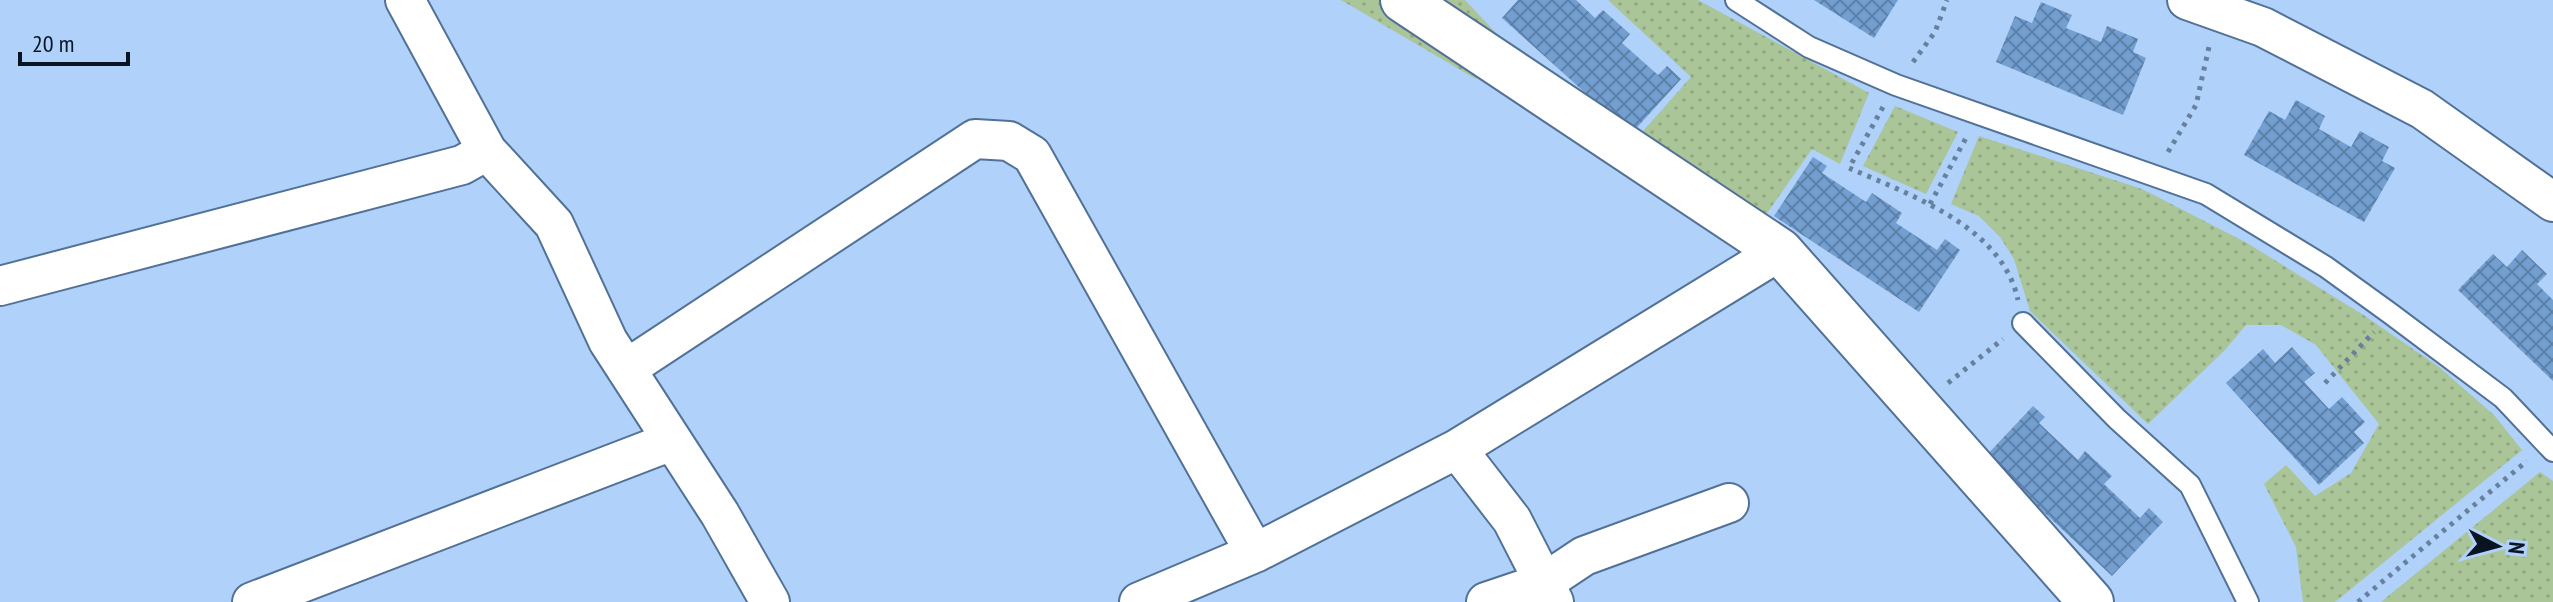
<svg xmlns="http://www.w3.org/2000/svg" width="2553" height="602" viewBox="0 0 2553 602" font-family="'PT Sans Narrow',sans-serif">
	<defs>
		<pattern id="grass-dots" width="8" height="8" patternUnits="userSpaceOnUse" patternTransform="scale(2)"><rect width="8" height="8" fill="#aac597"/><path d="M2 2h.1M6 6h.1" fill="none" stroke="#91a882" stroke-width="1.8" stroke-linecap="round"/></pattern>
		<pattern id="building-cross-hatch" width="8" height="8" patternUnits="userSpaceOnUse" patternTransform="scale(2)"><rect width="8" height="8" fill="#739ed0"/><path d="M0 0l8 8M0 8l8-8" fill="none" stroke="#5c80a8"/></pattern>
	</defs>
	<rect width="100%" height="100%" fill="#afd1fa"/>
	<path fill="url(#grass-dots)" d="M 1341,0 L 1465,0 L 1513,51 L 1476,79 Z
		M 1608,0 L 1698,0 L 1869,93 L 1840,164 L 1812,149 L 1756,229 L 1621,156 L 1691,77 Z
		M 1895,106 L 1958,132 L 1926,194 L 1863,166 Z
		M 1979,136 L 2142,189 L 2247,243 L 2365,316 L 2439,367 L 2494,415 L 2522,450 L 2335,602 L 2303,602 L 2296,547 L 2264,484 L 2286,465 L 2315,496 L 2351,473 L 2379,424 L 2316,345 L 2281,325 L 2246,325 L 2225,350 L 2148,424 L 2030,311 L 2014,259 L 2000,237 L 1979,216 L 1951,204 Z
		M 2540,472 L 2553,481 L 2553,602 L 2381,602 Z"/>
	<path fill="url(#building-cross-hatch)" d="M 1518,0 L 1576,0 L 1595,18 L 1603,10 L 1630,34 L 1622,43 L 1658,75 L 1667,66 L 1681,79 L 1631,134 L 1502,18 Z
		M 1814,0 L 1898,0 L 1874,38 Z
		M 2041,2 L 2072,15 L 2066,28 L 2101,42 L 2107,26 L 2138,39 L 2133,52 L 2146,58 L 2123,115 L 1996,62 L 2015,16 L 2032,23 Z
		M 2296,100 L 2325,116 L 2319,129 L 2351,147 L 2360,131 L 2389,147 L 2382,161 L 2395,168 L 2364,222 L 2244,155 L 2269,111 L 2285,120 Z
		M 1813,157 L 1827,166 L 1822,173 L 1866,202 L 1872,193 L 1902,213 L 1896,223 L 1937,250 L 1945,239 L 1960,250 L 1919,312 L 1774,216 Z
		M 2522,250 L 2547,274 L 2537,284 L 2553,300 L 2553,381 L 2458,290 L 2493,254 L 2507,267 Z
		M 2292,347 L 2315,373 L 2304,382 L 2329,409 L 2342,397 L 2365,422 L 2354,432 L 2364,443 L 2319,485 L 2226,383 L 2263,349 L 2275,363 Z
		M 2033,406 L 2045,417 L 2039,423 L 2078,460 L 2085,451 L 2112,476 L 2104,484 L 2140,518 L 2149,508 L 2163,522 L 2112,576 L 1985,457 Z"/>
	<g fill="none" stroke-linecap="round" stroke-linejoin="round">
		<g stroke="#527196" stroke-width="24">
			<path id="service" d="M 1736,0 L 1809,47 L 1896,85 L 2206,194 L 2326,267 L 2391,314 L 2503,398 L 2553,451
				M 2023,323 L 2117,419 L 2190,485 L 2248,602"/>
		</g>
		<g stroke="#527196" stroke-width="42">
			<path id="minor" d="M 405,0 L 487,151 L 554,224 L 608,341 L 720,514 L 770,602
				M 2187,0 L 2263,27 L 2422,109 L 2553,202
				M 0,286 L 462,165 L 487,151
				M 626,369 L 975,139 L 1009,141 L 1032,155 L 1255,553
				M 1457,449 L 1512,520 L 1554,602
				M 252,602 L 672,441
				M 1139,602 L 1255,553 L 1457,449 L 1780,251
				M 1486,602 L 1545,582 L 1584,556 L 1729,503"/>
		</g>
		<g stroke="#527196" stroke-width="48">
			<path id="tertiary" d="M 1403,0 L 1780,251 L 2091,602"/>
		</g>
		<path stroke="#67809d" stroke-width="5" stroke-dasharray="4 6" stroke-linecap="butt" d="M 1913,62 L 1935,32 L 1947,0
			M 1883,107 L 1849,168 C 1910,195 2002,226 2018,300
			M 2168,152 L 2196,105 L 2209,47
			M 1930,204 L 1966,138
			M 1948,383 L 2003,339
			M 2325,383 L 2374,332
			M 2358,602 L 2527,461"/>
		<use href="#service" stroke="#fff" stroke-width="20"/>
		<use href="#minor" stroke="#fff" stroke-width="38"/>
		<use href="#tertiary" stroke="#fff" stroke-width="44"/>
	</g>
	<g transform="translate(2497 546) rotate(96)" stroke="#afd1fa" stroke-width="6" paint-order="stroke">
	<path d="M0-6L14 30L0 20L-14 30Z" fill="#081422"/>
	<text y="-12" font-size="22" font-weight="bold" text-anchor="middle" fill="#081422">N</text>
	</g>
	<path d="M20 52v12h108v-12" fill="none" stroke="#081422" stroke-width="4"/>
	<text x="32" y="52" font-size="24" fill="#081422" stroke="#afd1fa" stroke-width="6" paint-order="stroke">20 m</text>
</svg>
